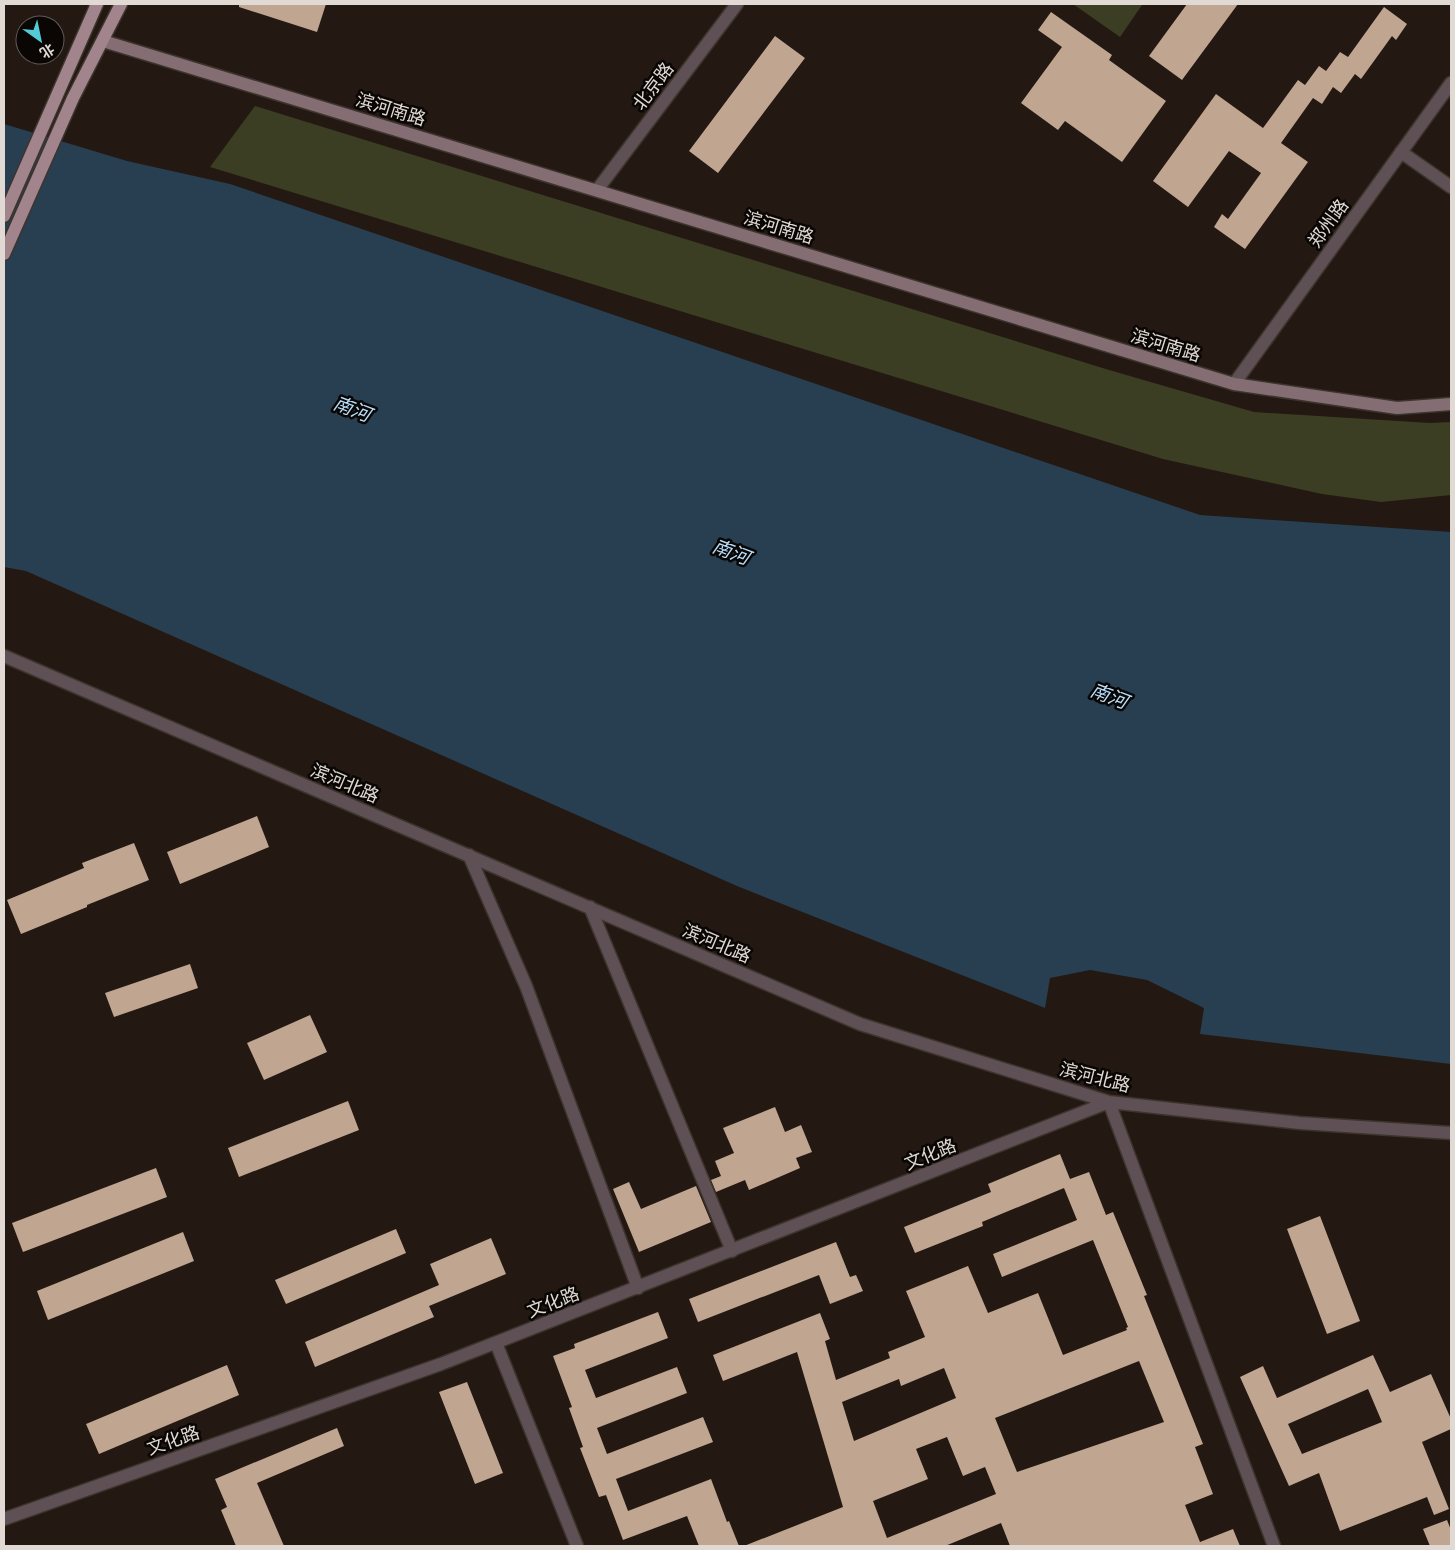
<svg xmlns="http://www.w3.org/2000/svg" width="1455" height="1550" viewBox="0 0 1455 1550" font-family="'Space Grotesk','Noto Sans SC',sans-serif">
	<rect width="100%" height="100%" fill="#231912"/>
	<path fill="#3c3e23" d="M 1073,4 L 1140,4 L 1142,5 L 1120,37 Z
		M 255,106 L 1109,370 L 1254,412 L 1430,423 L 1451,422 L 1451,495 L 1381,502 L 1322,494 L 1163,459 L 210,167 Z"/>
	<path fill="#283f51" d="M 4,124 L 127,161 L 230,184 L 1200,515 L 1451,532 L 1451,1064 L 1200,1034 L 1204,1008 L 1147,980 L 1090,970 L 1050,978 L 1045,1008 L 737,886 L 26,571 L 4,567 Z"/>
	<path fill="#c0a591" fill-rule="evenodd" d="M 239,4 L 326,4 L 317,32 L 239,7 Z
		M 1187,4 L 1238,4 L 1182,80 L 1149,56 Z
		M 1384,7 L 1407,24 L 1396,40 L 1392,36 L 1361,79 L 1355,74 L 1341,93 L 1333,87 L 1322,104 L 1313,98 L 1281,143 L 1308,162 L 1245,249 L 1214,227 L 1222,214 L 1228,219 L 1261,173 L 1229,151 L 1188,207 L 1153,181 L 1216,94 L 1263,128 L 1298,80 L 1305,85 L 1319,66 L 1326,71 L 1340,52 L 1348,57 Z
		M 1051,12 L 1112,55 L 1109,60 L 1166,101 L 1122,162 L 1065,121 L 1058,130 L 1021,103 L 1062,47 L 1038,30 Z
		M 775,36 L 805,58 L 718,173 L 689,151 Z
		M 257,816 L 269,847 L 180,884 L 167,852 Z
		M 134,843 L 149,880 L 87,905 L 87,907 L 21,934 L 7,900 L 84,868 L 82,863 Z
		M 190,964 L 198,988 L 114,1017 L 105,993 Z
		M 310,1015 L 327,1052 L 264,1080 L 247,1043 Z
		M 348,1101 L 359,1130 L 239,1177 L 228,1148 Z
		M 775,1107 L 785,1132 L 801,1125 L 812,1152 L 796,1158 L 800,1168 L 749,1190 L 745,1180 L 716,1192 L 711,1180 L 721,1176 L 715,1161 L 734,1153 L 723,1128 Z
		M 1060,1154 L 1070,1179 L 1089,1172 L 1106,1215 L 1113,1212 L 1147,1295 L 1144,1296 L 1203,1444 L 1195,1447 L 1213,1494 L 1185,1505 L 1200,1542 L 1233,1529 L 1240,1546 L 1010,1546 L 1001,1523 L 945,1546 L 744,1546 L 843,1507 L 797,1352 L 723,1381 L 713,1355 L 820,1313 L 830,1339 L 825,1341 L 836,1380 L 890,1358 L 888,1352 L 925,1337 L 906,1291 L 968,1266 L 988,1313 L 1038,1293 L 1063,1355 L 1127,1330 L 1126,1328 L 1128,1327 L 1093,1240 L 1002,1277 L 993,1254 L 1077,1220 L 1064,1188 L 982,1222 L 983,1226 L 915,1253 L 904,1227 L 991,1192 L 988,1184 ZM 1139,1361 L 1164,1422 L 1017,1472 L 995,1418 ZM 944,1368 L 956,1398 L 854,1441 L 842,1402 L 899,1379 L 901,1386 ZM 947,1437 L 963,1476 L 985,1467 L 996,1494 L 887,1538 L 873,1501 L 928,1479 L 916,1449 Z
		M 156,1168 L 167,1197 L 23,1252 L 12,1223 Z
		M 629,1182 L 641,1209 L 696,1186 L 711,1222 L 639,1252 L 613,1189 Z
		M 1320,1216 L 1360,1321 L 1327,1334 L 1287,1229 Z
		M 396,1229 L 406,1253 L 286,1304 L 275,1280 Z
		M 183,1232 L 194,1261 L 48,1320 L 37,1291 Z
		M 491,1238 L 506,1274 L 429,1306 L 434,1317 L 315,1367 L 305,1342 L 439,1285 L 430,1264 Z
		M 836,1242 L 850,1277 L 856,1275 L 863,1291 L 830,1304 L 819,1275 L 698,1322 L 689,1299 Z
		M 658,1312 L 668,1338 L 585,1370 L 596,1398 L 677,1367 L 687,1393 L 597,1428 L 607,1454 L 703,1417 L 713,1442 L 616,1479 L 628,1511 L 711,1479 L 727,1522 L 729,1521 L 739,1546 L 699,1546 L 687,1516 L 623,1540 L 606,1495 L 599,1497 L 580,1448 L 583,1447 L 569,1408 L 572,1407 L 553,1356 L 575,1348 L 574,1344 Z
		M 1373,1355 L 1390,1392 L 1431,1374 L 1451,1419 L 1451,1429 L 1422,1442 L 1449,1509 L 1434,1515 L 1427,1497 L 1340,1531 L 1319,1473 L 1289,1486 L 1240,1377 L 1263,1366 L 1277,1398 ZM 1368,1389 L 1382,1422 L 1302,1454 L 1288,1424 Z
		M 227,1365 L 239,1395 L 99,1454 L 86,1424 Z
		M 467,1382 L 503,1473 L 475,1484 L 439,1392 Z
		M 337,1428 L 344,1446 L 257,1483 L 284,1546 L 236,1546 L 221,1510 L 227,1507 L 215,1479 Z
		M 1447,1520 L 1451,1530 L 1451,1546 L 1430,1546 L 1423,1529 Z"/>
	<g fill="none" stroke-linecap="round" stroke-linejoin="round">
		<g stroke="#3d342d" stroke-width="15">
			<path id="minor" d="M 1401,152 L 1451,187
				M 469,855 L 526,986 L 638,1288
				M 590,907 L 732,1251
				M 496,1343 L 577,1546"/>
		</g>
		<g stroke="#3d342d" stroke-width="15">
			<path id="tertiary" d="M 597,190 L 737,4
				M 1234,384 L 1451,83
				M 4,656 L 860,1024 L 1109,1102 L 1300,1123 L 1451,1133
				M 4,1519 L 441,1364 L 1109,1102 L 1274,1546"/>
		</g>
		<g stroke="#3d342d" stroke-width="15">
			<path id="secondary" d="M 103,41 L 1234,384 L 1397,408 L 1451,404"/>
		</g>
		<g stroke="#3d342d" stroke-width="15">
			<path id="primary" d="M 4,216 L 97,4
				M 4,254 L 73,98 L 121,4"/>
		</g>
		<use href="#minor" stroke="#5e5054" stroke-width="12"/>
		<use href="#tertiary" stroke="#5e5054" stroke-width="12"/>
		<use href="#secondary" stroke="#846e73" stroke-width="12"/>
		<use href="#primary" stroke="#a2858c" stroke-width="12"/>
	</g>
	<g text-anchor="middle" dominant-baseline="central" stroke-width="5" stroke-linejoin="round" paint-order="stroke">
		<g font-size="18" fill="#e0d9d4" stroke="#090604">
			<text transform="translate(653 86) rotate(-53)">北京路</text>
			<text transform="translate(391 109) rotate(17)">滨河南路</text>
			<text transform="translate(1328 223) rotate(-54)">郑州路</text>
			<text transform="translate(779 227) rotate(17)">滨河南路</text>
			<text transform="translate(1166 345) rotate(17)">滨河南路</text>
			<text transform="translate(345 783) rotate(23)">滨河北路</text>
			<text transform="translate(717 943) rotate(23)">滨河北路</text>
			<text transform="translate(1095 1077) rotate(14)">滨河北路</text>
			<text transform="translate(930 1154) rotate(-22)">文化路</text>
			<text transform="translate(553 1302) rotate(-21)">文化路</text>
			<text transform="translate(173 1440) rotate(-19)">文化路</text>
		</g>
		<g font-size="19" font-style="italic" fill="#b6ddfb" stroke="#090604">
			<text transform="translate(352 409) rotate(21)">南河</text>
			<text transform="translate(731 552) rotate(21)">南河</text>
			<text transform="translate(1109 696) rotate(21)">南河</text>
		</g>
	</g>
	<rect width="1455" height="1550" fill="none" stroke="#e0d9d4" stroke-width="10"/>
	<g transform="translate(40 40) rotate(147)"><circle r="24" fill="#090604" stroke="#5f5a57"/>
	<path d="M0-4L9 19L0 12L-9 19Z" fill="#52cbd7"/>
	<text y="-8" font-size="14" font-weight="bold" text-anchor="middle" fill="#e0d9d4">北</text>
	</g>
</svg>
